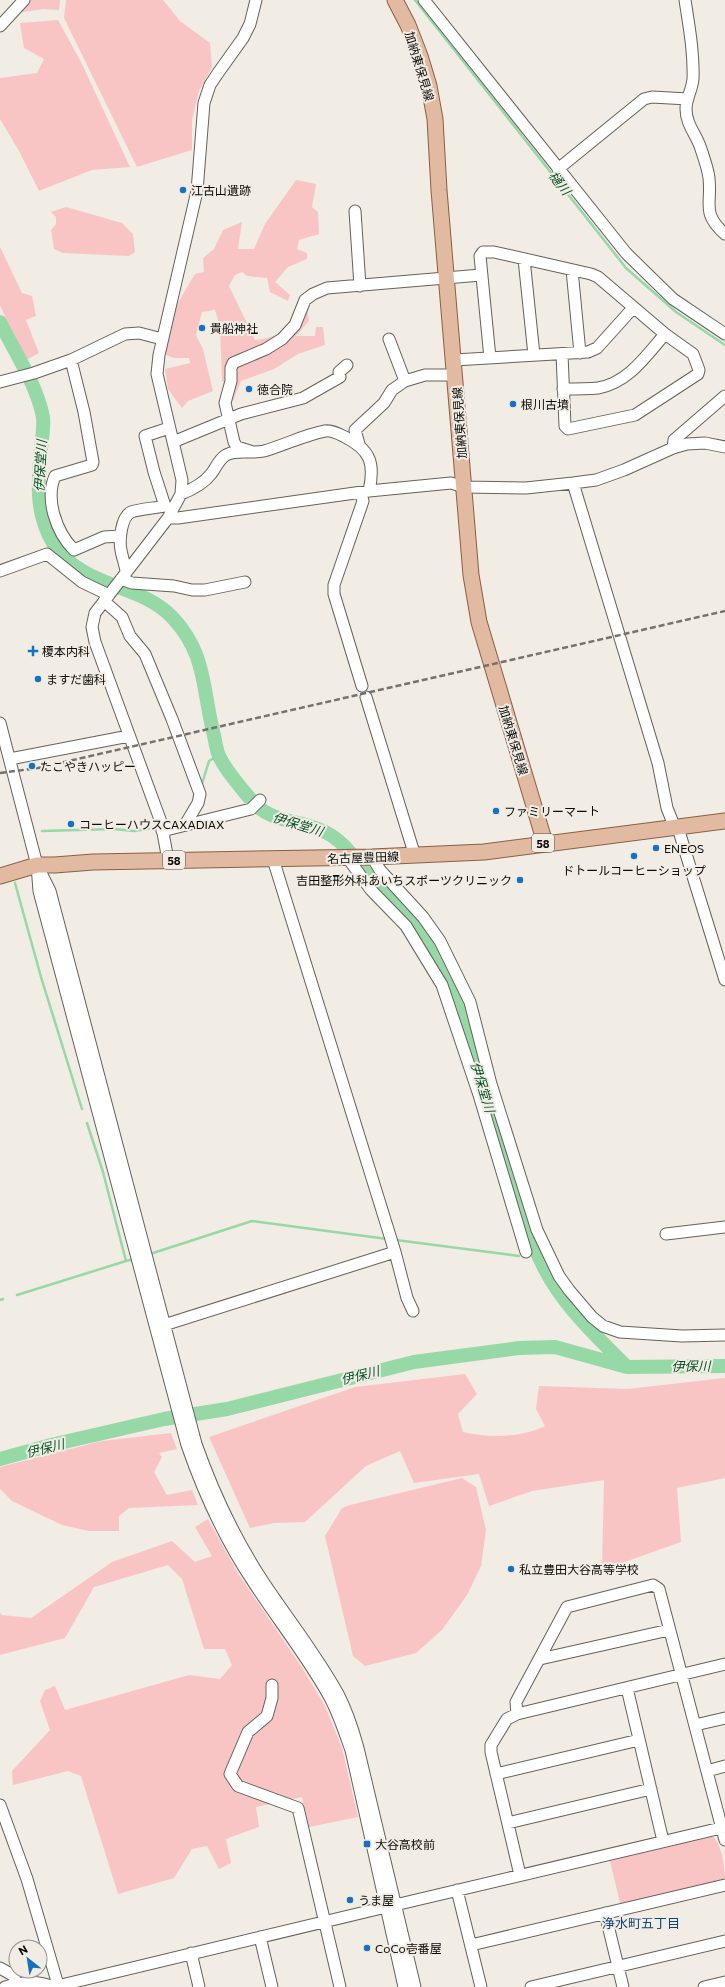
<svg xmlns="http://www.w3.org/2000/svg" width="725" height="1987" viewBox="0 0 725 1987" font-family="Commissioner,'Noto Sans JP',sans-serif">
	<rect width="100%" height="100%" fill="#f1ece4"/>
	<path fill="#f9c5c4" d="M 30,0 L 60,0 L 59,10 L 43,9 L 17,13 Z
		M 66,0 L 163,0 L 180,21 L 210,43 L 212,67 L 199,91 L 192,120 L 192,150 L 137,167 L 64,18 Z
		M 58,20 L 81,62 L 130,167 L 92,170 L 39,191 L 19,151 L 0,119 L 0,78 L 37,73 L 44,59 L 24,48 L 20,23 Z
		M 296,180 L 316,184 L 312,207 L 318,212 L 319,234 L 299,240 L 297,249 L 307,253 L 307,259 L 288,267 L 275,282 L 290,295 L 288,301 L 270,292 L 267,278 L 247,276 L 242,272 L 235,275 L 229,286 L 255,340 C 281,338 290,325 307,307 L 309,321 L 296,336 L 315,336 L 316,327 L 323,327 L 325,345 L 298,354 L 274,369 L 241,381 L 233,401 L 229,401 L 231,387 L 222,381 L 220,327 L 215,310 L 202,312 L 196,335 L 203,349 L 213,391 L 188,401 L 182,408 L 168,389 L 165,369 L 190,363 L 189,358 L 174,358 L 166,355 C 162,327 181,297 195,274 L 204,272 L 203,258 L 214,249 L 223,230 L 242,222 L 238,249 L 254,249 L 265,224 Z
		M 66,207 L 122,223 L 133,234 L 135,252 L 129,256 L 63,253 L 54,249 L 51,230 L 56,224 L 56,217 L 51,212 Z
		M 0,247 L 22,293 L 32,296 L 36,316 L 26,320 L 39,353 L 24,361 L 0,305 Z
		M 465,1374 L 477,1394 L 458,1414 L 463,1432 C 490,1438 520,1438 545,1426 L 536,1409 L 539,1386 L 627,1389 L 725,1378 L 725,1478 L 677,1488 L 681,1542 L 602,1570 L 604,1480 L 532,1491 L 489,1506 L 479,1474 L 414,1483 L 400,1451 L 366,1466 L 305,1522 L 274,1523 L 250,1528 L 209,1437 L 355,1387 Z
		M 171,1433 L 177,1449 L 159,1453 L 162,1457 L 154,1472 L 167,1495 L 192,1490 L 198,1505 L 129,1508 L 119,1516 L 119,1531 L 89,1531 L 62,1525 L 12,1501 L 0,1489 L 0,1467 L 102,1441 Z
		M 462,1478 L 476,1487 L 486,1530 L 481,1566 L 467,1595 L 442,1630 L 416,1653 L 365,1666 L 353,1656 L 325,1536 L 342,1508 L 350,1505 Z
		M 208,1519 L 239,1575 L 301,1666 L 325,1706 L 342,1748 L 358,1817 L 309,1827 L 302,1797 L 256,1807 L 259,1827 L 226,1839 L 231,1863 L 219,1869 L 207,1846 L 192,1849 L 174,1878 L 118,1894 L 81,1776 L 68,1771 L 13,1785 L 12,1771 L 50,1730 L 40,1701 L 45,1690 L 55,1686 L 65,1710 L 189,1675 L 220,1679 L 232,1665 L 225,1649 L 204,1649 L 182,1579 L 168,1565 L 94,1587 L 65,1638 L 0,1655 L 0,1613 L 2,1615 L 31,1618 L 112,1562 L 172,1541 L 195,1562 L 212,1556 L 195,1527 Z
		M 711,1835 C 723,1844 725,1869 725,1883 L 621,1907 L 610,1861 Z"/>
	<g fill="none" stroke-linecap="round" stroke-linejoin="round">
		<path stroke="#96d8a6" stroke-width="2.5" d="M 415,0 L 626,268 L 676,312 L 725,345
			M 201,787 L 209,761 L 219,755
			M 42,831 L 114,829 L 134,831 L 159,827
			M 15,883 L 41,977 L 82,1109
			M 396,1240 L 519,1256
			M 150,1254 L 252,1221 L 387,1239
			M 126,1261 L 134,1259
			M 17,1295 L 126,1261 L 103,1172 L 87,1123
			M 0,1300 L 3,1299"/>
		<path stroke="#96d8a6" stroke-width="14" d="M 0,322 C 14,351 37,385 43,417 C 44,427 42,438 41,449 C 38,482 35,513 53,543 C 84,590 138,582 172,617 C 206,653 202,686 213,731 C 215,739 216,749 219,756 C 225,769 244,792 254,803 C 272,823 302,820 325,832 C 348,843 357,865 374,882 C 379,886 385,890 389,894 C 402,908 416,924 427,939 C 455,977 465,1027 478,1071 C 491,1113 504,1154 517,1195 C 526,1224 535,1254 551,1280 C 571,1313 600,1340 627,1367
			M 0,1459 L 51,1445 L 164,1419 L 227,1409 L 414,1362 L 519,1348 L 555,1347 L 627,1367 L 725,1366"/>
		<g stroke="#65625a" stroke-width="13">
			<path id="minor" d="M 424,0 L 626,253 L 673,299 L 725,334
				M 685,0 C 689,26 694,53 693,79 C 692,90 686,99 686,109 C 686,125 697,135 701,149 C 704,158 708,169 709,178 C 712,204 701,213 725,234
				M 0,26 L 24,0
				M 558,169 L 644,99 L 652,97 L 688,99
				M 355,211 L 360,286
				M 524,259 L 534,355
				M 572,270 L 580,353
				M 389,339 L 405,381
				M 490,358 L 480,256 L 483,252 L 494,252 L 591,274 L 598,277 L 665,334 L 693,354 L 699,370 L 698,374 L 635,415 L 568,429 L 565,426 L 562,354
				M 71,360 L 84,412 L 93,462 L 92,465 L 55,476 C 45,499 56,532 74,550 L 104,537 L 120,536
				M 454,360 L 588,352 L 597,348 L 633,308
				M 0,382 L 34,373 L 71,360 L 125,334 L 139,333 L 162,339
				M 563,389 C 575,389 587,389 598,388 C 628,383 646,356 665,334
				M 173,442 L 241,414 L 303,398 L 340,377 L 339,372 L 347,365
				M 359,444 L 355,430 L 384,403 L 392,390 L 405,381 L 425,375 L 455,375
				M 673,448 L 674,440 L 725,396
				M 253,452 L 237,447 L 234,442 L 225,403 L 231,381 L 231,368 L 233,363 L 266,349 L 282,339 L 295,325 L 305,300 L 313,294 L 327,288 L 481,275
				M 573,483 L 658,763 L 667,808 L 675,828
				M 181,494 C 191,490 204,483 211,474 C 216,468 218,460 226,455 C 237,449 252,454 264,451 C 285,445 304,435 325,431 C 332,430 339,434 345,437 C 371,450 375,464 369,491
				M 361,494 L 363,501 L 334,585 L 334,594 L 362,686
				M 168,518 L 178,518 L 369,491 L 451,483 L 464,487 L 526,488 L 573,483 L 596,480 L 624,470 L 673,448 L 687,444 L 705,443 L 725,447
				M 0,571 L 47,554 L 82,582 L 109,595
				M 126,571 C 125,564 122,557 121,550 C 119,541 121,517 131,512 C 139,509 156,508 165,506 L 154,472 L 145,436 L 169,428
				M 121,579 L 132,583 L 174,586 L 192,590 L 205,590 L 245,582
				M 104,601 L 122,617 L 130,636 L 145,654 L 172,719 L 200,794 L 198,803 L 185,825
				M 366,697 L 415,856
				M 0,723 L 37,865 L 39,891 L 187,1445 C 204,1494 225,1540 254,1583 C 278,1620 306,1655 328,1694 C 338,1711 344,1731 351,1750 L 404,1987
				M 10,759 L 129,736
				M 678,828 L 725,980
				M 162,831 L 251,809 L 260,800
				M 347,857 L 371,890 L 406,926 L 442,985 L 479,1095 L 526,1252
				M 372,857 L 380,870 L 423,917 L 440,941 L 470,1002 L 491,1084 L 537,1230 L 559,1276 L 569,1290 L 592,1317 L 603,1326 L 620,1332 L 682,1336 L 725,1335
				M 273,859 L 395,1252 L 407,1298 L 413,1311
				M 168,860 L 161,822 L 95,642 L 92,627 L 95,613 L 168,518 L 181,494 L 182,480 L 157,374 L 159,355 L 197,191 L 204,103 L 210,85 L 218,73 L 243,38 L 250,24 L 256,0
				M 40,871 L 50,891 L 196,1444 C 213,1492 234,1537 262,1580 C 287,1618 316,1654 338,1694 C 347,1711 353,1730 358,1748 L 415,1987
				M 666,1234 L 725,1227
				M 164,1325 L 395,1252
				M 540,1659 L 669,1630
				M 272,1685 L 272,1698 L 267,1716 L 248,1732 L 230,1774 L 238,1786 L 298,1808 L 340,1987
				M 627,1688 L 663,1841
				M 517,1714 L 516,1702 L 567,1607 L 653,1585 L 659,1589 L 725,1840
				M 695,1725 L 725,1718
				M 707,1771 L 725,1766
				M 496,1774 L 639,1740
				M 0,1805 L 27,1879 L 58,1985
				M 508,1823 L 651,1789
				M 520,1875 L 491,1752 L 491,1745 L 507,1719 L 517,1714 L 725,1664
				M 457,1890 L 481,1987
				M 395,1905 L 725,1827
				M 605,1913 L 623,1987
				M 260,1937 L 272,1987
				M 471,1945 L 725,1885
				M 191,1953 L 199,1987
				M 0,1968 L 14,1976 L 16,1987
				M 5,1987 C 22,1982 37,1980 53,1987
				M 53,1987 L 386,1907
				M 531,1987 L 725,1941
				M 704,1987 L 725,1982"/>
		</g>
		<g stroke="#8a5f43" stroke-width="17">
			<path id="major" d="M 395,0 L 408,25 L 420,56 L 429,86 L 435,119 L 439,190 L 471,575 L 479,622 L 545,843
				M 0,876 L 37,865 L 55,865 L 93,862 L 372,857 L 484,852 L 725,821"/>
		</g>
		<use href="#minor" stroke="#fff" stroke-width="11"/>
		<use href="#major" stroke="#e2baa1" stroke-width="15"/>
		<path stroke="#75726d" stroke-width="2.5" stroke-dasharray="6 3" stroke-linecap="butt" d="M 0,773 L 38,768 L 725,611"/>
	</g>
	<g fill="#1771be" stroke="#f1ece4" stroke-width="1.5">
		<circle cx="183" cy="190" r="4"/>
		<circle cx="202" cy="328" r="4"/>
		<circle cx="249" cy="389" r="4"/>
		<circle cx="513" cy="404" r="4"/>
		<path d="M31 645h4v4h4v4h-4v4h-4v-4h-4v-4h4z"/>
		<circle cx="38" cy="679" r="4"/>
		<circle cx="32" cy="766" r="4"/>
		<circle cx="496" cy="811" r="4"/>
		<circle cx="71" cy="824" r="4"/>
		<circle cx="656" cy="848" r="4"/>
		<circle cx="634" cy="856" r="4"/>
		<circle cx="520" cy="880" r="4"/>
		<circle cx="511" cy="1569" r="4"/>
		<rect x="363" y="1840" width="8" height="8" rx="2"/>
		<circle cx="350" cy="1900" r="4"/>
		<circle cx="367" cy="1948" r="4"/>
	</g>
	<g text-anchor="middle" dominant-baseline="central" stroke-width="4" stroke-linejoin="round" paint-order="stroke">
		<g fill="#f1ece4" stroke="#514e4b" stroke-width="1">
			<rect x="532" y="834" width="22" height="18" rx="3"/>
			<rect x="163" y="851" width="22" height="18" rx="3"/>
		</g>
		<g font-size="11" font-weight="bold" fill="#0d0b09">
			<text x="543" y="843">58</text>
			<text x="174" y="860">58</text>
		</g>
		<g font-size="12" fill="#0d0b09" stroke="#f1ece4">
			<text transform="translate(420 66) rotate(73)">加納東保見線</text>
			<text transform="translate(459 423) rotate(-94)">加納東保見線</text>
			<text transform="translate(514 740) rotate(73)">加納東保見線</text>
			<text transform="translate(363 857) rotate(-2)">名古屋豊田線</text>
		</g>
		<g font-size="12" fill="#0d0b09" stroke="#f1ece4" text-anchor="start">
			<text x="191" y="190">江古山遺跡</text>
			<text x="210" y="328">貴船神社</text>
			<text x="257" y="389">徳合院</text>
			<text x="521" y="404">根川古墳</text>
			<text x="42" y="651">榎本内科</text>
			<text x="46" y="679">ますだ歯科</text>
			<text x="40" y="766">たこやきハッピー</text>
			<text x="504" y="811">ファミリーマート</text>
			<text x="79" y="824">コーヒーハウスCAXADIAX</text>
			<text x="664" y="848">ENEOS</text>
			<text x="634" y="870" text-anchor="middle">ドトールコーヒーショップ</text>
			<text x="512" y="880" text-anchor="end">吉田整形外科あいちスポーツクリニック</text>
			<text x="519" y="1569">私立豊田大谷高等学校</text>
			<text x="375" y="1844">大谷高校前</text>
			<text x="358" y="1900">うま屋</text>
			<text x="375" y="1948">CoCo壱番屋</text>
		</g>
		<g font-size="13" font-style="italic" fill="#025326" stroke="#f1ece4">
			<text transform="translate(560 183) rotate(52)">樋川</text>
			<text transform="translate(40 466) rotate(-87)">伊保堂川</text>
			<text transform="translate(298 824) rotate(17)">伊保堂川</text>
			<text transform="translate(483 1087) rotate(73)">伊保堂川</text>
			<text transform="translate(691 1366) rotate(-1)">伊保川</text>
			<text transform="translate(360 1375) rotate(-14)">伊保川</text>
			<text transform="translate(45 1448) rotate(-14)">伊保川</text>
		</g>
		<g font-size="13" fill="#0d4576" stroke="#f1ece4">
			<text x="641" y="1923">浄水町五丁目</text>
		</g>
	</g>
	<g transform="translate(28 1959) rotate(330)"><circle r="19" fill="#f1ece4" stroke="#96928c"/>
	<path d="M0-3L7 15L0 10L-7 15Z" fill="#1771be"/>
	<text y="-6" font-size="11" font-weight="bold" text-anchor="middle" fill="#0d0b09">N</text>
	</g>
</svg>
